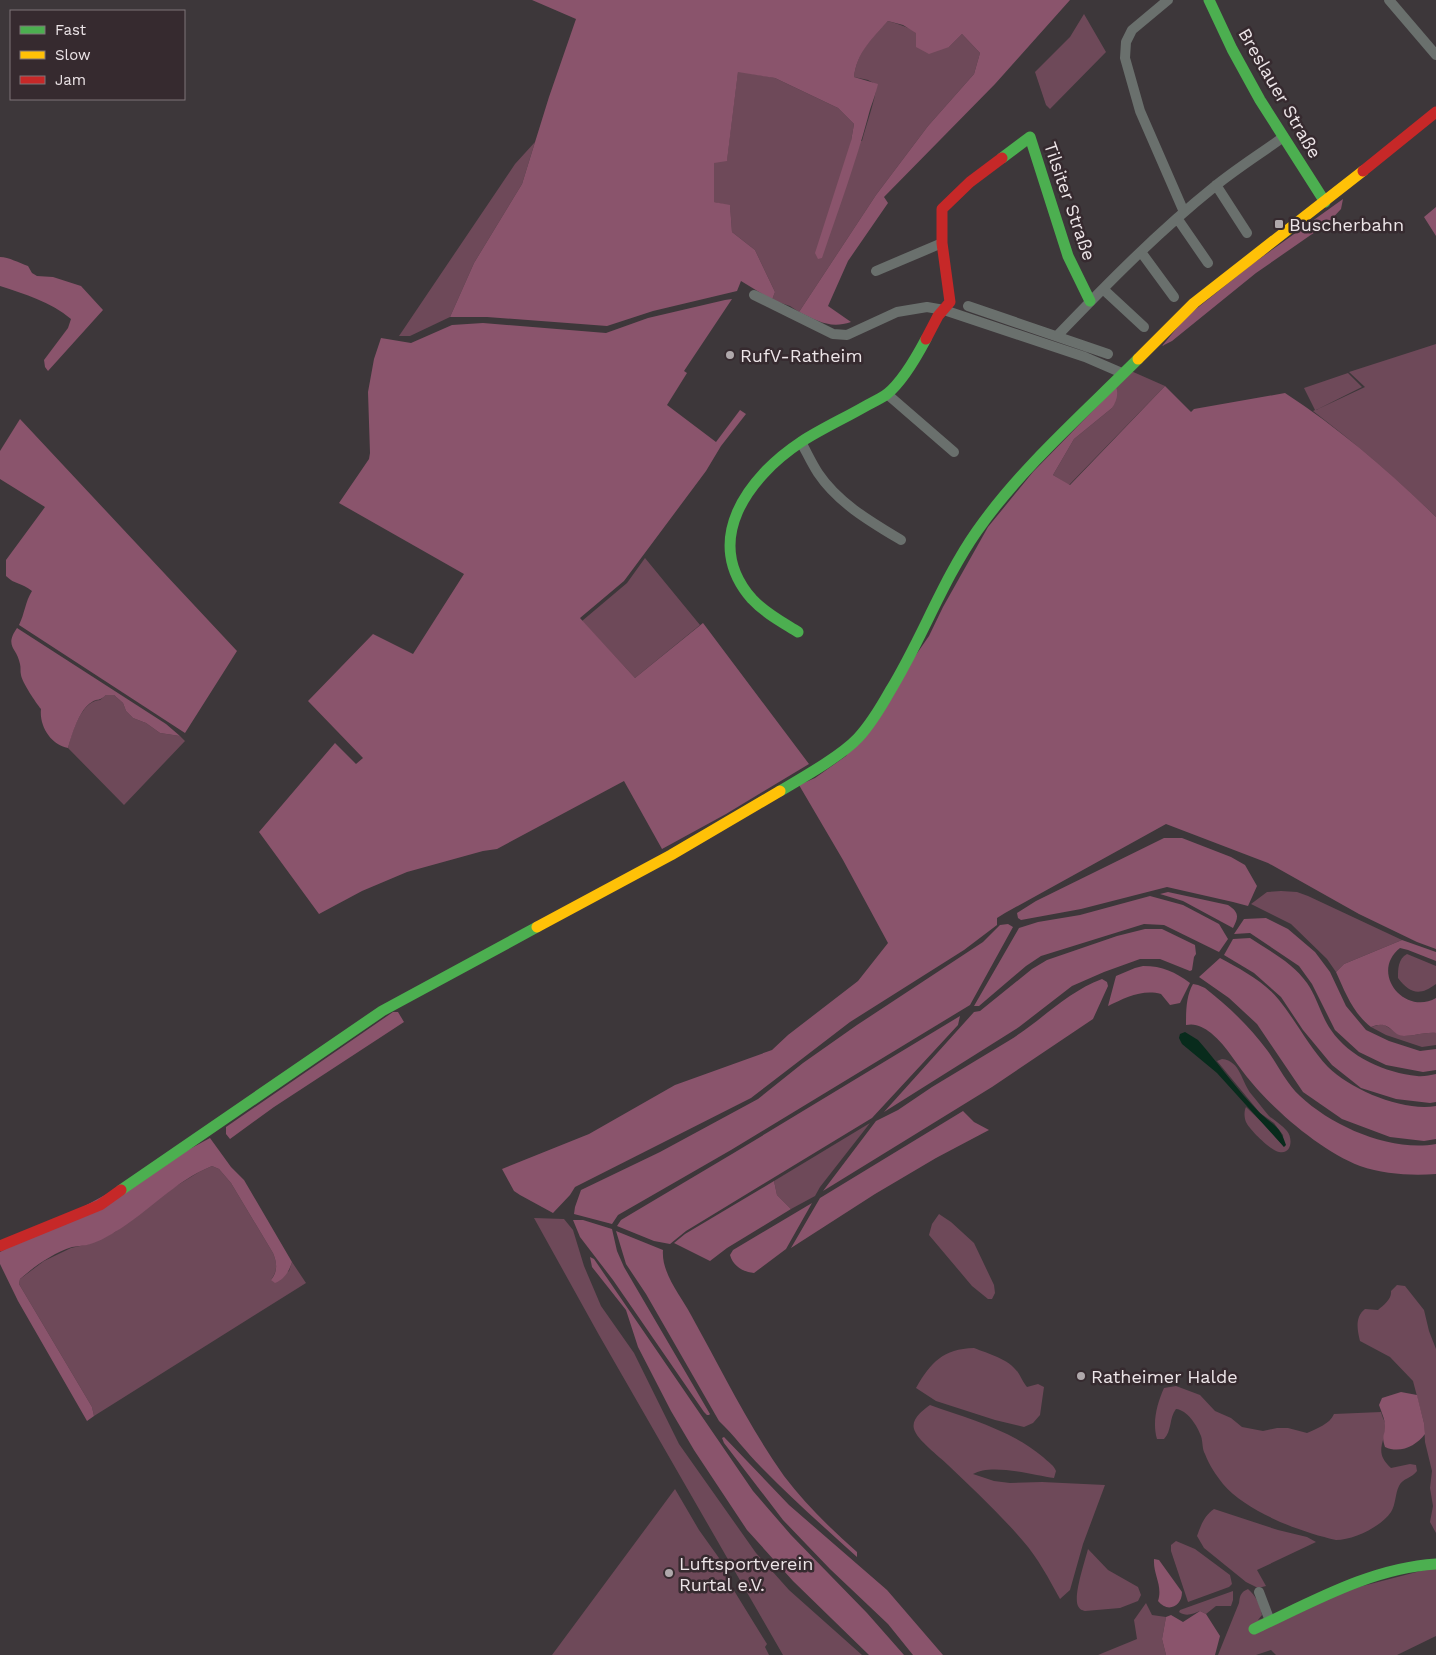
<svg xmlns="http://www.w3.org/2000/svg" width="1436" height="1655" viewBox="0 0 1436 1655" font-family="'Work Sans',sans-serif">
	<rect width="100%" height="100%" fill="#3d373a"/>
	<path fill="#6e4959" d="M 1084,14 L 1106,52 L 1050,109 L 1046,105 L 1035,72 L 1070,37 Z
		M 888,21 C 908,26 929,38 949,47 L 962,34 L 980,53 L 974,74 L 928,126 L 876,195 L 799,312 L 790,306 L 772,300 L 775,292 L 755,250 L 732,232 L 730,206 L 714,202 L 714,162 L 727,160 L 738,71 L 775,78 L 838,108 L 854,124 L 851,141 L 862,141 C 867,122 874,104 877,85 L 868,80 L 854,77 C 857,52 871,39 888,21 Z
		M 535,142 L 522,184 L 474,263 L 450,317 L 410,336 L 399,336 L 515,164 Z
		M 1436,344 L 1436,517 C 1397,479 1356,444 1313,411 L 1315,410 L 1304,388 L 1348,373 L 1362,387 L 1316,410 L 1365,387 L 1349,372 Z
		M 1131,371 L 1165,386 L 1069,485 L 1053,475 L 1074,439 L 1112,408 L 1116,387 Z
		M 645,558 L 700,625 L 635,678 L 582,621 L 627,583 Z
		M 106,695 L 114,695 L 123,703 L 126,711 L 133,718 L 146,723 L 160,733 L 180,736 L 185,741 L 124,805 L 68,748 C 72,733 81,701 100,700 Z
		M 1281,891 L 1297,892 L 1308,896 L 1402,940 L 1344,964 L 1336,972 L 1327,959 L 1291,924 L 1251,904 L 1267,892 Z
		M 1407,954 L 1436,966 L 1436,984 C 1420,996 1410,994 1398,978 C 1398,969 1398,959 1407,954 Z
		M 1382,1024 C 1389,1027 1398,1035 1404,1036 C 1414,1036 1425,1032 1436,1033 L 1436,1045 L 1422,1047 L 1386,1035 L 1371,1027 Z
		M 1222,1059 C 1241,1061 1241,1082 1252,1095 C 1258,1102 1263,1109 1269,1116 C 1275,1121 1282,1125 1287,1131 C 1293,1138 1292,1155 1279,1152 C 1271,1151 1249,1129 1246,1122 C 1244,1117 1244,1111 1246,1107 L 1273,1133 L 1284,1147 L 1283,1135 L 1274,1123 L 1260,1113 L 1217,1061 Z
		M 870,1123 L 820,1187 L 815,1196 L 791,1209 L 777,1195 L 774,1181 Z
		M 212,1166 L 219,1169 L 231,1183 L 273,1253 C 277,1263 278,1270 271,1280 L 289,1271 L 292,1262 L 306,1283 L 94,1416 L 92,1407 L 19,1284 L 20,1279 L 44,1261 L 71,1248 L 89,1244 L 115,1232 L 168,1191 L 199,1172 Z
		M 939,1214 L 951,1222 L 974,1243 L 994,1285 L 995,1293 L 992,1299 L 988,1299 L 972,1286 L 929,1235 L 932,1224 Z
		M 534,1218 L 564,1219 L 573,1230 L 584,1266 L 601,1306 L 634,1353 L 679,1444 L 756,1553 L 789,1590 L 862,1655 L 783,1655 L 599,1335 Z
		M 1397,1285 L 1405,1286 L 1424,1310 L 1429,1331 L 1436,1349 L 1436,1533 L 1430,1522 L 1433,1506 L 1430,1488 L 1432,1471 L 1425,1442 L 1424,1423 L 1413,1381 L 1390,1357 L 1360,1341 C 1357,1329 1355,1317 1365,1309 L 1378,1310 C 1384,1305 1392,1299 1391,1291 Z
		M 974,1348 C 989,1354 1010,1359 1019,1374 C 1022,1379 1023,1382 1027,1387 L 1038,1384 L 1044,1387 L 1040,1415 L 1033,1423 L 1024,1427 L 995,1420 L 936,1401 L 916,1388 C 931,1362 943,1349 974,1348 Z
		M 1176,1386 L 1200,1395 L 1215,1411 L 1231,1418 L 1242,1427 L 1263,1431 L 1277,1428 L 1288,1428 L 1307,1433 C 1316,1429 1330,1424 1334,1414 L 1381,1412 C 1382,1416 1384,1420 1385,1423 C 1387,1442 1372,1451 1391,1468 L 1410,1464 L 1416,1465 L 1417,1471 C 1412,1478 1403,1478 1399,1486 C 1395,1494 1396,1504 1391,1512 C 1381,1527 1353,1540 1336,1540 C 1300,1532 1247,1512 1223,1484 C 1216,1475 1209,1465 1205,1454 C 1202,1449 1203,1442 1201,1436 C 1197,1425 1187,1410 1176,1409 C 1169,1418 1172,1431 1164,1439 L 1157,1439 C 1152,1422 1157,1404 1164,1388 Z
		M 930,1405 C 969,1419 1011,1430 1043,1457 C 1048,1462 1054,1465 1056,1471 L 1054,1478 C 1033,1475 991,1463 973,1474 L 994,1481 L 1010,1483 L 1042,1482 L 1105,1485 L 1083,1544 L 1070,1590 L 1060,1599 C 1049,1579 1038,1558 1023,1541 C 1000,1514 973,1489 948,1465 C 939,1456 917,1440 914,1429 C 911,1419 923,1410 930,1405 Z
		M 675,1489 L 699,1530 L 719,1558 L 733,1589 L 767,1644 L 765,1647 L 769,1655 L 552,1655 Z
		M 1214,1509 L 1278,1530 L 1307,1537 L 1316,1542 L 1257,1570 L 1266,1586 L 1258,1588 L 1246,1582 L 1204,1548 L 1197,1536 C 1201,1525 1204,1516 1214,1509 Z
		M 1176,1541 L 1195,1549 L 1230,1575 L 1232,1584 L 1229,1587 L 1188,1602 L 1171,1551 L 1171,1545 Z
		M 1088,1549 L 1108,1570 L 1138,1587 L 1141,1595 L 1138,1601 L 1120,1608 L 1085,1611 C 1082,1610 1080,1610 1078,1606 C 1073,1596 1085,1561 1088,1549 Z
		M 1436,1567 L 1436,1636 L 1397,1655 L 1276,1655 L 1271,1650 L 1256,1655 L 1218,1655 L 1239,1603 C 1240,1595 1241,1592 1248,1589 C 1256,1596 1260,1604 1262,1615 L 1258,1620 L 1351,1589 Z
		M 1233,1591 L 1233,1600 L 1231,1606 L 1216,1606 L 1206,1614 L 1200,1611 C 1193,1614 1186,1617 1179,1612 L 1180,1610 Z
		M 1146,1603 L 1152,1615 L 1166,1617 L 1162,1639 L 1166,1655 L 1098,1655 L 1137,1639 L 1134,1620 Z"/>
	<path fill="#8a546c" d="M 532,0 L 1070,0 L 995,84 L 884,197 L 888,203 L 848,261 L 828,306 L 851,322 C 830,329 818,321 799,312 L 876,195 L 928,126 L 974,74 L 980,53 L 962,34 L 949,47 L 929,54 L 916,47 L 916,33 L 903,25 L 888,21 C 872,39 857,52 854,77 L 878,84 C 875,97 871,105 868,117 C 855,165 838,211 822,258 L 818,259 L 815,253 L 851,141 L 854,124 L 838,108 L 775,78 L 738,72 L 727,161 L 714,163 L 714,202 L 730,205 L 732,232 L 755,250 L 775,292 L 772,300 L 741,281 L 737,291 L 653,311 L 607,326 L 487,317 L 450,317 L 474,263 L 522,184 L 549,97 L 576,19 Z
		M 1343,199 L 1341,209 L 1328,223 L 1256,273 L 1172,341 L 1162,346 L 1186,317 L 1251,265 Z
		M 1436,207 L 1436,236 L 1424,217 Z
		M 0,257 C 9,257 19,263 28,266 L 32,273 L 37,276 L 53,277 L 81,286 L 103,310 L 48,371 L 45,367 L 44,360 L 68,328 L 71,319 C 51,302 25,294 0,286 Z
		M 732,299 L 684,371 L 687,373 L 667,405 L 716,442 L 740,410 L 746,414 L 721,446 L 706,471 L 624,581 L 580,618 L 635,678 L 703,623 L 809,764 L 726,814 L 662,849 L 624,781 L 497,849 L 483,851 L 407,872 L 362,891 L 319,914 L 259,832 L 335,743 L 356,764 L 363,758 L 308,701 L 373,634 L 413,654 L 464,574 L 339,503 L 369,459 L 370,453 L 368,392 L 374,359 L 381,338 L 411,343 L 452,325 L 483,323 L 606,333 L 648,318 L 725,300 Z
		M 1165,386 L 1191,412 L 1194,409 L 1285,393 C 1340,429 1389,471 1436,517 L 1436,949 L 1417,942 L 1359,914 L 1268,863 L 1166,824 L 1005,913 L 997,918 L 997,925 L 964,950 L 850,1022 L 751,1098 L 575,1187 L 570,1195 L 553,1213 L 520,1195 L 514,1191 L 502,1169 L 589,1134 L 675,1085 L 772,1050 L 788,1035 L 858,981 L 888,943 L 843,860 L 799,785 L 815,778 L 846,756 L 929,636 L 943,607 L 988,527 L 1033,472 L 1116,387 C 1119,394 1116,402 1112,408 L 1074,439 L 1053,475 L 1070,485 Z
		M 20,419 L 237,651 L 185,733 L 19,625 C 25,613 25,602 32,591 C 21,582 15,585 6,576 L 6,560 L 45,507 L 0,479 L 0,451 Z
		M 17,628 L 166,724 L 180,736 L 160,733 L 146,723 L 133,718 L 126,711 L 123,703 L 114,695 L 106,695 C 98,702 98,698 92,702 C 79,709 72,735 68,748 C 51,745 39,726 41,709 C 36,703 22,682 21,675 C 20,671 21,668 20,664 C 17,647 4,647 17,628 Z
		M 1164,838 L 1182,838 L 1231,857 L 1245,865 L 1257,886 L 1248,906 L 1233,902 L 1167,887 L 1081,909 L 1021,920 L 1018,918 L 1017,913 L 1036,901 Z
		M 1168,892 L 1228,905 C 1239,912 1239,917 1233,928 L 1183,901 L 1160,894 Z
		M 1150,896 L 1183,905 L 1219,924 L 1228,939 L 1219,952 L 1164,925 L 1144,924 L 1041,956 L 1026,966 L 979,1006 L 974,1006 L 1019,928 L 1038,922 L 1080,915 Z
		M 1266,918 L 1288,929 L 1315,952 L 1330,972 L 1346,1006 L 1366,1030 L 1389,1041 L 1420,1051 L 1436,1049 L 1436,1070 L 1423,1072 L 1386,1065 L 1359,1052 L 1335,1030 L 1312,984 L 1299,966 L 1250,933 L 1234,934 L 1244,919 Z
		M 1008,924 L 1013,927 L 970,1005 L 731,1150 L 618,1215 L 612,1224 L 574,1214 L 575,1207 L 581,1190 L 660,1152 L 758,1099 L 803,1063 L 857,1025 L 983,942 L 1000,925 Z
		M 1145,929 L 1162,929 L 1195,945 L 1196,954 L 1194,957 L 1192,970 L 1190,971 L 1160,959 L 1140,959 L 1104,972 L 1072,986 L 1019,1027 L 884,1112 L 974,1012 L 980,1011 L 1032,969 L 1047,960 L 1117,936 Z
		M 1250,938 C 1270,951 1293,963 1307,983 C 1317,997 1321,1016 1331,1030 C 1349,1057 1386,1073 1417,1076 C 1423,1077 1430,1075 1436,1074 L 1436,1102 L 1430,1103 L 1396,1099 L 1361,1088 L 1332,1065 L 1303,1030 L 1281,997 L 1254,973 L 1224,955 L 1233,939 Z
		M 1402,940 L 1436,952 L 1436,961 L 1408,950 L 1400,948 C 1369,973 1405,1016 1436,998 L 1436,1033 C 1425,1032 1414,1036 1404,1036 C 1390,1035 1391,1019 1371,1027 C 1353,1013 1345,992 1336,972 L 1344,964 Z
		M 1220,958 C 1240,969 1264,981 1279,1000 C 1296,1021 1309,1047 1328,1067 C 1351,1090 1404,1112 1436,1106 L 1436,1139 L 1424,1141 L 1390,1137 L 1342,1119 L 1303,1092 L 1257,1024 L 1229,998 L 1199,977 Z
		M 1143,966 C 1163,966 1175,972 1190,983 L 1180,1003 L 1170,1005 L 1161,994 C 1142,989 1125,998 1108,1006 L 1116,976 L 1135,968 Z
		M 1102,979 L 1107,982 L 1108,986 L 1093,1019 L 992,1087 L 823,1191 L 876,1121 L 898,1110 L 932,1087 L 1010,1040 C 1042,1020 1067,992 1102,979 Z
		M 1193,984 L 1198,985 L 1205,988 C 1228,1006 1249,1026 1267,1050 C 1278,1065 1286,1083 1300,1096 C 1333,1127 1391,1152 1436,1144 L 1436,1174 C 1411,1176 1384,1174 1360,1166 C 1323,1152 1277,1113 1252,1083 C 1237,1066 1228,1047 1211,1033 C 1203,1027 1196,1023 1186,1025 C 1186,1012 1186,996 1193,984 Z
		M 393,1012 L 398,1012 L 404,1022 L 274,1107 L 230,1139 L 226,1134 L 226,1127 Z
		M 960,1016 L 958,1025 L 872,1118 L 686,1231 L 670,1244 L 654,1241 L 617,1226 L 621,1220 L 631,1214 L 732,1154 Z
		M 963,1111 L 974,1122 L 989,1130 L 936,1158 L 875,1194 L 791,1248 L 820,1198 Z
		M 210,1138 L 231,1167 L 244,1180 L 292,1262 C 289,1271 285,1279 275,1283 L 271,1280 C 278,1271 277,1263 273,1253 L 231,1183 L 219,1169 L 212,1166 C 173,1182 149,1212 115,1232 C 107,1237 96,1243 87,1245 C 82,1246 77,1246 72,1247 C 53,1253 35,1266 20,1279 L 19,1284 L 92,1407 L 94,1416 L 87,1421 L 18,1301 L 0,1264 L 0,1252 Z
		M 774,1181 L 777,1195 L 791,1209 L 727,1248 L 710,1261 L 674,1243 L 685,1234 Z
		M 812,1203 L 786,1249 L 754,1273 C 743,1272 733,1266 730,1255 L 733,1250 Z
		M 573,1220 L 583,1220 L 612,1229 L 617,1251 L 624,1267 L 710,1414 L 709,1415 L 707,1415 L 704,1412 L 613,1280 L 580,1237 Z
		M 616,1231 L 663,1250 C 661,1273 681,1296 691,1315 C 721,1369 748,1425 784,1476 C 805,1504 831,1529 857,1552 L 857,1557 C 824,1527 791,1498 761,1467 C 746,1452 734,1435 719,1421 L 646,1294 L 626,1264 Z
		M 590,1257 L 594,1259 L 753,1491 L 791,1535 L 867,1613 L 904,1655 L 869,1655 L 793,1581 L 747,1530 L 694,1450 L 671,1411 L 638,1347 L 626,1310 L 592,1267 Z
		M 1401,1392 L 1417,1395 L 1424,1423 L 1425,1434 C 1416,1446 1400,1454 1385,1447 C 1381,1435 1385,1436 1385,1426 C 1385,1419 1381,1411 1379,1405 L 1382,1398 Z
		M 724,1437 L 789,1505 L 887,1590 L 943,1655 L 913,1655 L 888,1624 L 830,1569 L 783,1520 L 724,1443 L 722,1438 Z
		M 1154,1559 L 1159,1560 L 1182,1592 C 1182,1607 1167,1613 1158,1601 C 1163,1585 1153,1575 1154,1559 Z
		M 1200,1611 L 1206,1614 L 1220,1636 L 1215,1655 L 1166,1655 L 1162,1639 L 1166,1617 L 1171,1615 L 1183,1622 Z"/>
	<path fill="#082b1c" d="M 1185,1032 L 1198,1040 C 1218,1063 1238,1091 1259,1112 C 1273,1126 1279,1124 1286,1145 L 1284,1147 L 1217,1073 L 1182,1044 L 1179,1038 L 1180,1034 Z"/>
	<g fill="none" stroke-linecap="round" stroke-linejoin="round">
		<path stroke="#6a706d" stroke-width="10" d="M 1168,0 L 1132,30 L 1126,42 L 1125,58 L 1140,111 L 1184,212
			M 1389,0 L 1436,55
			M 1216,185 L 1247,233
			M 1177,218 L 1208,263
			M 1141,252 L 1174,297
			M 876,271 L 942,243
			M 1103,289 L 1144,327
			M 754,295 L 833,334 L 847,335 L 897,312 L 927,307 L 944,310 L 1085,357 L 1122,373
			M 968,306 L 1108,354
			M 1057,336 C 1107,284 1158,232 1214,187 C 1236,169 1260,154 1282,138
			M 887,394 L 954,452
			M 801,442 C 807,453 812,464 818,473 C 838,503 871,522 901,540
			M 1259,1592 L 1270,1621"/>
		<path stroke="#4caf50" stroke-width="11" d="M 1209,0 L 1232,49 L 1260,100 L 1325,202
			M 1002,158 L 1030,137 L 1068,256 L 1090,301
			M 798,632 C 782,622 765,613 752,599 C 701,541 748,477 801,442 C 821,429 843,419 864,407 C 871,403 880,399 887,394 C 902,382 917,356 926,339
			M 780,791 C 802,778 841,756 858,738 C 871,724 881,707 890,691 C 922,639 942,581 977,531 C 1020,469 1084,413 1138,359
			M 121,1190 L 382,1011 L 537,927
			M 1254,1629 C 1312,1602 1371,1568 1436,1564"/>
		<path stroke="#ffc107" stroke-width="11" d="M 1138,359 L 1194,303 L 1363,171
			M 537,927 L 671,855 L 780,791"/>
		<path stroke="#c62828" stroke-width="11" d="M 1363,171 L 1436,112
			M 926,339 L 938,316 L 950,302 L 942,243 L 942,209 L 970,182 L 1002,158
			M 0,1246 L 100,1205 L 121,1190"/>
	</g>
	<g fill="#afa8ab" stroke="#362a2f" stroke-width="2">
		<rect x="1274" y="219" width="10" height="10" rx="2.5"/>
		<circle cx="730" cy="355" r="5"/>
		<circle cx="1081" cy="1376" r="5"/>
		<circle cx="669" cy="1573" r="5"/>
	</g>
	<g text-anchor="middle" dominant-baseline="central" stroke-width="5" stroke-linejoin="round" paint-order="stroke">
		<g font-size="18" fill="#ede5e8" stroke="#362a2f">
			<text transform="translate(1280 93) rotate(60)">Breslauer Straße</text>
			<text transform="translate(1070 201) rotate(71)">Tilsiter Straße</text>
		</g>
		<g font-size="18" fill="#ede5e8" stroke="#362a2f" text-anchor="start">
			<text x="1289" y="224">Buscherbahn</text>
			<text x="740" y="355">RufV-Ratheim</text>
			<text x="1091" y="1376">Ratheimer Halde</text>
			<text x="679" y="1563">Luftsportverein<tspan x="679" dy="21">Rurtal e.V.</tspan></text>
		</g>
	</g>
	<rect x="10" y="10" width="175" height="90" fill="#362a2f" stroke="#7f7579"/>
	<rect x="20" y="26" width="25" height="8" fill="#4caf50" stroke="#7f7579"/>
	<text x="55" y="35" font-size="15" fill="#ede5e8">Fast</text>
	<rect x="20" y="51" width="25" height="8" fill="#ffc107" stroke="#7f7579"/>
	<text x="55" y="60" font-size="15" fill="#ede5e8">Slow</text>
	<rect x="20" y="76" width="25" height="8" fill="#c62828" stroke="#7f7579"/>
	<text x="55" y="85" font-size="15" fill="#ede5e8">Jam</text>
</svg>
